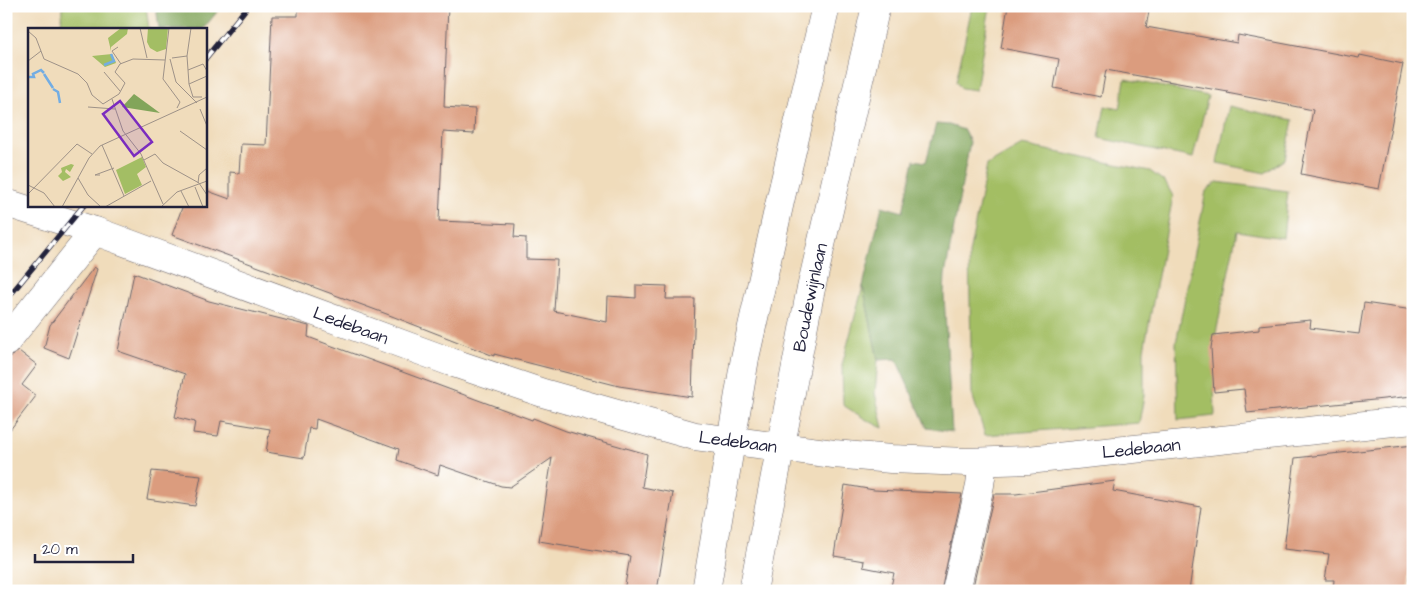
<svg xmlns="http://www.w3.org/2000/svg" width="1419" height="597" viewBox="0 0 1419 597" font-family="'Architects Daughter',sans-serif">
	<rect width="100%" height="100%" fill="#fff"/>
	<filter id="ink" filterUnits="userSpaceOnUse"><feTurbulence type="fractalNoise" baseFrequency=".02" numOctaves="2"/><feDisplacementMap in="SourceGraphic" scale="10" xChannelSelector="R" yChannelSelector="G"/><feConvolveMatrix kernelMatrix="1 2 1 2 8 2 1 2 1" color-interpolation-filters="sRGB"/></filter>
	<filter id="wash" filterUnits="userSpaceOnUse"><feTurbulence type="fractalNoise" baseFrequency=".0096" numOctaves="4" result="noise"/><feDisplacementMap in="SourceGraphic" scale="20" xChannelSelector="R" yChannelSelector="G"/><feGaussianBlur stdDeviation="1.12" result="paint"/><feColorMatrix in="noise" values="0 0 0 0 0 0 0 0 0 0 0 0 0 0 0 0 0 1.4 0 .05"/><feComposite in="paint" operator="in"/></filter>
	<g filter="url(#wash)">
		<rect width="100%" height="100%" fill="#f0dcbb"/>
		<path fill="#a3be64" stroke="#627050" d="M 62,6 L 146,6 L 149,29 L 61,29 Z
			M 972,6 L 990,6 L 976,90 L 961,88 L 956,82 Z
			M 1125,79 L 1208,96 L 1193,158 L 1099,138 L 1105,106 L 1120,109 Z
			M 1229,106 L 1293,120 L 1285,159 L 1265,173 L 1217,163 Z
			M 1022,145 L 1150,171 L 1165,182 L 1173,196 L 1144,350 L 1144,396 L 1139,423 L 985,435 L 972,394 L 969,254 L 987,165 Z
			M 1217,182 L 1288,191 L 1283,238 L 1237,231 L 1213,348 L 1215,416 L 1178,420 L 1176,343 L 1206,191 Z
			M 863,286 L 878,360 L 875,393 L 883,428 L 865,419 L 843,405 L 842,365 Z"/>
		<path fill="#82a55a" stroke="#52644a" d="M 156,6 L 222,6 L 203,29 L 159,29 Z
			M 936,124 L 949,125 L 964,130 L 970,142 L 945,275 L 944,295 L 952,432 L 927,428 L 896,359 L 878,360 L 863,286 L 882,206 L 903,212 L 914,160 L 926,162 Z"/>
		<g id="blocks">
			<path fill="#db9c7e" d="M 298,6 L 448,6 L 444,107 L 475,109 L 474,134 L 443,132 L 439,221 L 515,224 L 514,237 L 526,238 L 526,259 L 557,260 L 554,311 L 607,322 L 608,296 L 636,298 L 636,285 L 667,286 L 666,299 L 695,299 L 692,397 L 619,386 L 494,354 L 494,356 L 384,313 L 172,235 L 183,205 L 205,205 L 205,190 L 230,199 L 230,172 L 239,173 L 241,144 L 266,145 L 272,16 L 298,16 Z
				M 1008,6 L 1150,6 L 1146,27 L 1237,43 L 1238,35 L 1359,58 L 1360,55 L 1403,64 L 1379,189 L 1301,174 L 1313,110 L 1227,93 L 1228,92 L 1106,70 L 1101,97 L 1054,88 L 1059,59 L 1001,48 Z
				M 94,267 L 97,269 L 69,358 L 44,348 L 50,325 Z
				M 134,273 L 209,301 L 309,326 L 308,337 L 532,420 L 533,418 L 566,431 L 647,454 L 642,487 L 673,493 L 657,591 L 624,591 L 630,556 L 539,541 L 552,458 L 510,487 L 501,486 L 440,465 L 438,475 L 397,460 L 399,449 L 316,419 L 315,429 L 309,428 L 304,458 L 266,452 L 270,429 L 221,421 L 218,436 L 193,433 L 195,422 L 175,417 L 185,374 L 118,351 Z
				M 1364,303 L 1413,310 L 1413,396 L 1247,413 L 1244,389 L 1214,392 L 1211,348 L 1213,335 L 1259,330 L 1259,325 L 1311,320 L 1310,328 L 1359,334 Z
				M 19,351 L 37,365 L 22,385 L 36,396 L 6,435 L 6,357 L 12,356 Z
				M 1413,445 L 1413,534 L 1408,591 L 1333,591 L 1334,580 L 1325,580 L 1329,554 L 1284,549 L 1295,458 Z
				M 152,471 L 201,476 L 195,506 L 147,499 Z
				M 1115,481 L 1113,491 L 1201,507 L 1189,591 L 972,591 L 994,494 L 1016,494 Z
				M 845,485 L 874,490 L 962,494 L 941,591 L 890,591 L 894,573 L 863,567 L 864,561 L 834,556 Z"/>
		</g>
	</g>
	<g filter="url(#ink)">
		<use href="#blocks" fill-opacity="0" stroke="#6a6368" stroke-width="1"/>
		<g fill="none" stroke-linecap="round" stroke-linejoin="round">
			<g stroke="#6a6368" stroke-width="29">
				<g id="minor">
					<path id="s1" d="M 6,203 L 95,231 L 451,362 L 543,393 L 695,436 L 834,454 L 891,459 L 967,462 L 1028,460 L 1413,420"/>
					<path d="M 6,342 L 95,231"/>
					<path d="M 956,591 L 980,485 L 983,462"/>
				</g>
			</g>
			<g stroke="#6a6368" stroke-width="29">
				<g id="primary">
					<path d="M 706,591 L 745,358 L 781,197 L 826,6"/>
					<path id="s2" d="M 753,591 L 810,293 L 876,6"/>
				</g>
			</g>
			<use href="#minor" stroke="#fff" stroke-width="28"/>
			<use href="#primary" stroke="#fff" stroke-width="28"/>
			<g stroke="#22223b" stroke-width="5.5">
				<path id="rail" d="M 205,59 L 248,6
					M 6,300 L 84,205"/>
			</g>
			<use href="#rail" stroke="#fff" stroke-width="4" stroke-dasharray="11" stroke-linecap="butt"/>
		</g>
	</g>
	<g text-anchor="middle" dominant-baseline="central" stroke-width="4.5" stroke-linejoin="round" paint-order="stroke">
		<g font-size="18" fill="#22223b" stroke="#fff">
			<text stroke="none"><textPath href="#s2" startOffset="299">Boudewijnlaan</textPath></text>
			<text stroke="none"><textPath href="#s1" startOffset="366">Ledebaan</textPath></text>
			<text stroke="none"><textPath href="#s1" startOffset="771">Ledebaan</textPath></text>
			<text stroke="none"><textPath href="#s1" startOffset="1176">Ledebaan</textPath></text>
		</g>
	</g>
	<g transform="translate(28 28)">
		<rect width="179" height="179" fill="#f0dcbb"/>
		<path d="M 93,0 L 100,0 L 99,6 L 83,19 L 83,23 L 80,10 ZM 120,0 L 140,0 L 138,21 L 129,24 L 122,20 L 119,14 ZM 84,26 L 88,35 L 77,39 L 64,28 ZM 114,129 L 118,139 L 109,146 L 114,157 L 97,166 L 88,142 ZM 43,136 L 46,137 L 42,144 L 38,141 L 37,144 L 43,149 L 35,153 L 30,148 L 34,144 L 33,140 Z" fill="#a3be64"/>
		<path d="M 106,66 L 132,85 L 94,79 Z" fill="#82a55a"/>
		<path fill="none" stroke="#73ade3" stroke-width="2.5" d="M 76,37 L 86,33 L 83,26M 16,46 L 25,60M 0,49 L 6,49 L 5,46 L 13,42 L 16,45M 25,61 L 30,64 L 32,75"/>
		<path fill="none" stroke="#9e9288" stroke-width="1" d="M 112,0 L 119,30M 141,0 L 135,51 L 152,74 L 149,80M 163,0 L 159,28 L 161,56 L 165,69 L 174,69M 0,3 L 8,10 L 16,31 L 50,46 L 59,55 L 64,67 L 75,76 L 91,66 L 97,55 L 87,44 L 92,36 L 105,31 L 137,32M 90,19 L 84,23 L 93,36M 144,30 L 159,28M 142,31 L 148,54 L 169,75M 0,33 L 13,23M 160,42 L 175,36 L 179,43M 76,44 L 92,63M 161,56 L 179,48M 84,71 L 95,103 L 113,126 L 135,176M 60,79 L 87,81M 172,81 L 179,98M 152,103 L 179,122M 74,117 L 96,168M 116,132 L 127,126 L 135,135 L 171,155 L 179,167M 72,147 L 67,147 L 86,140M 50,150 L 60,167 L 73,179M 170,155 L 171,147 L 179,140M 0,157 L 16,165 L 27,179M 167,159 L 175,179M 153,163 L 161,179M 0,166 L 49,116 L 64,126M 34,179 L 61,130 L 72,118 L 179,69M 77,179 L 123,153M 133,179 L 149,164 L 179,153"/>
		<path fill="#7b2cbf" fill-opacity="0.15" stroke="#7b2cbf" stroke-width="2.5" d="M 92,73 L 124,114 L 106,128 L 75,86 Z"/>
		<rect width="179" height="179" fill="none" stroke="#22223b" stroke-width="2.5"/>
	</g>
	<rect width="1419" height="597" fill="none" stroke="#fff" stroke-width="25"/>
	<path d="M35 554v8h98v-8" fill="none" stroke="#22223b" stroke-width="2.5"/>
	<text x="42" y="554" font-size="15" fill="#22223b" stroke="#ffffff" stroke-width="4" paint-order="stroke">20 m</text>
</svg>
